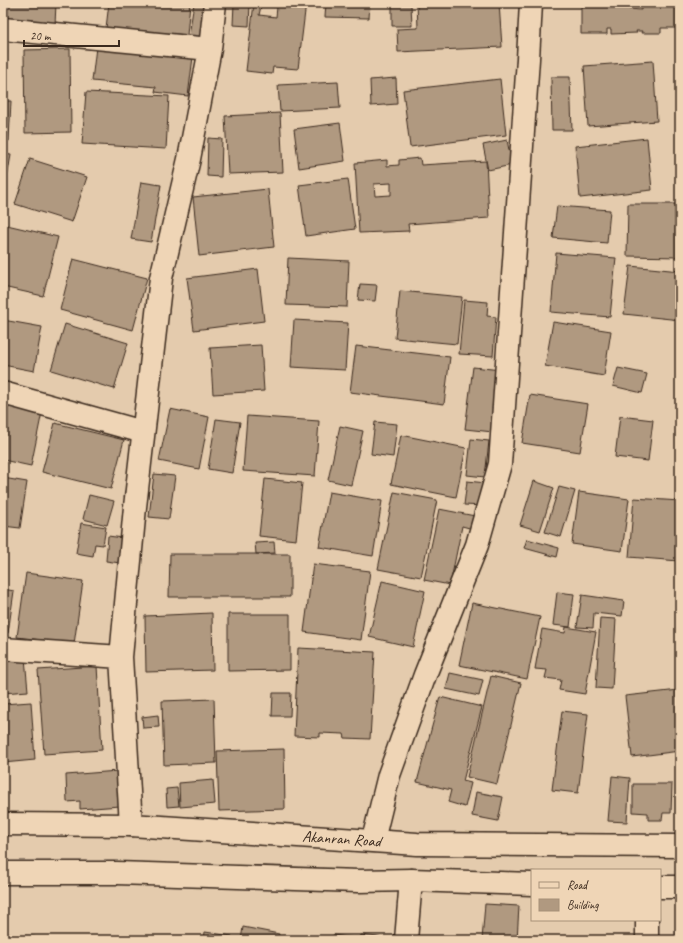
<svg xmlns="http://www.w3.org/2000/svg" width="683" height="943" viewBox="0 0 683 943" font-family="Caveat,sans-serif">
	<rect width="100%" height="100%" fill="#e4cbad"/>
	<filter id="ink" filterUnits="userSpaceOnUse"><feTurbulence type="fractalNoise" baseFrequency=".025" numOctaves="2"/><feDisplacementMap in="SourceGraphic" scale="8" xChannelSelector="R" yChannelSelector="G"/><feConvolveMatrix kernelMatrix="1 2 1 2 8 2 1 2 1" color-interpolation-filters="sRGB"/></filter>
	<g filter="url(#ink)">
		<path fill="#b09980" stroke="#3b2a1e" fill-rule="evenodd" d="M 3,3 L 56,3 L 55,25 L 3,24 Z
			M 109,3 L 190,3 L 187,35 L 106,28 Z
			M 194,3 L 208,3 L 203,38 L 189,36 Z
			M 234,3 L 250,3 L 249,26 L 233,25 Z
			M 254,3 L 306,3 L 298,69 L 273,67 L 272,74 L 246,71 ZM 261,6 L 277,7 L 276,17 L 259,15 Z
			M 326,3 L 370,3 L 369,18 L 325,17 Z
			M 417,3 L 499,3 L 502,47 L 398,52 L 397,29 L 418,28 Z
			M 581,3 L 680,3 L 680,28 L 661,28 L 661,33 L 641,33 L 642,31 L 636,31 L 637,33 L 611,34 L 611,29 L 607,29 L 607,34 L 581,34 ZM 630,3 L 642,5 L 641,10 L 629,9 Z
			M 392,5 L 411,5 L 412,26 L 392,26 Z
			M 96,47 L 193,57 L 188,96 L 155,92 L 156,87 L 92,81 Z
			M 3,49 L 7,50 L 3,92 Z
			M 70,49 L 71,132 L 25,133 L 24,50 Z
			M 653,61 L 657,121 L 588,126 L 584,66 Z
			M 551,77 L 570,77 L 572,130 L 552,130 Z
			M 396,78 L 397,104 L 371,106 L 370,80 Z
			M 500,79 L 506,135 L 410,147 L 403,90 Z
			M 338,82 L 340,108 L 280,111 L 278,85 Z
			M 86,92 L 169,96 L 166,149 L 82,144 Z
			M 3,101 L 11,101 L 9,141 L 3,141 Z
			M 280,113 L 283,172 L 228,174 L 225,116 Z
			M 340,123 L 345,161 L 299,168 L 294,129 Z
			M 208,138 L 222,139 L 221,177 L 207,176 Z
			M 647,138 L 652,190 L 580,198 L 575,146 Z
			M 507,140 L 512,165 L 488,170 L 483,145 Z
			M 3,154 L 11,155 L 3,201 Z
			M 420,158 L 421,165 L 486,161 L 489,218 L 408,224 L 409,231 L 359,233 L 355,163 L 387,160 L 387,166 L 399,165 L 399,160 ZM 391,183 L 391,195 L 375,196 L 374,184 Z
			M 30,159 L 87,177 L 72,222 L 15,204 Z
			M 348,179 L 355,229 L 306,236 L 299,185 Z
			M 141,182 L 161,185 L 151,242 L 131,239 Z
			M 268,189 L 274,247 L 199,256 L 193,197 Z
			M 628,204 L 680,204 L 679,257 L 627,256 Z
			M 557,206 L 610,210 L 607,243 L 553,238 Z
			M 7,225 L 58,237 L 43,296 L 3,287 L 3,242 Z
			M 556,253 L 616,258 L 610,317 L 551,312 Z
			M 288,258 L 349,261 L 347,307 L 286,305 Z
			M 73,259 L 147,278 L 133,330 L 60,310 Z
			M 630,266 L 680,271 L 680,320 L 624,314 Z
			M 258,269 L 264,321 L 194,330 L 187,278 Z
			M 360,284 L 377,285 L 375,301 L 358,300 Z
			M 400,291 L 462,297 L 457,344 L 395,338 Z
			M 464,300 L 488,302 L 487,316 L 496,317 L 493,356 L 459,354 Z
			M 3,320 L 42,327 L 34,371 L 3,365 Z
			M 294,320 L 348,323 L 345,370 L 291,367 Z
			M 553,322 L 611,331 L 604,376 L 545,366 Z
			M 65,324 L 128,343 L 114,389 L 51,370 Z
			M 261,345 L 264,391 L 213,394 L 210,348 Z
			M 356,346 L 450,357 L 444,404 L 350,392 Z
			M 473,367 L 501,370 L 493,432 L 465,429 Z
			M 618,368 L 647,374 L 642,393 L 613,386 Z
			M 530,395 L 588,404 L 580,452 L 522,443 Z
			M 3,404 L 42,412 L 31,466 L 3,460 Z
			M 170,409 L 209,417 L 199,469 L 159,461 Z
			M 247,416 L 319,421 L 315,476 L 243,471 Z
			M 620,416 L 653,420 L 648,461 L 615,457 Z
			M 216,419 L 240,422 L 232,473 L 208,469 Z
			M 375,422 L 397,424 L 393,457 L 371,454 Z
			M 55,423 L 124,440 L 111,489 L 42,472 Z
			M 340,426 L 363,431 L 351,485 L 328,480 Z
			M 401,435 L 466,448 L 456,497 L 391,484 Z
			M 471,439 L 489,441 L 485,477 L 467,475 Z
			M 154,474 L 175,476 L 169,519 L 149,517 Z
			M 3,478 L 27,482 L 20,528 L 3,526 Z
			M 265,479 L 302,483 L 296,540 L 259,536 Z
			M 467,481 L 486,483 L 484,506 L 464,505 Z
			M 534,481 L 554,488 L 540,531 L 520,525 Z
			M 559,487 L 575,491 L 561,537 L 545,532 Z
			M 329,492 L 382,501 L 373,556 L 319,547 Z
			M 394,492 L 437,500 L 421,577 L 378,569 Z
			M 579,492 L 629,499 L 622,551 L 572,544 Z
			M 89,495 L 114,501 L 107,525 L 83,519 Z
			M 634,498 L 680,501 L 679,561 L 629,557 Z
			M 439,509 L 475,516 L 473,529 L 462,526 L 450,585 L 424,580 Z
			M 81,523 L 106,527 L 103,545 L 95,544 L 93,556 L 76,553 Z
			M 108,536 L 123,538 L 120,563 L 106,561 Z
			M 527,539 L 559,548 L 557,557 L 524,548 Z
			M 274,542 L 275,553 L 256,554 L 255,543 Z
			M 170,554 L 290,554 L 290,597 L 169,597 Z
			M 313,564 L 370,571 L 361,640 L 304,632 Z
			M 26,573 L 83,581 L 74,644 L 17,637 Z
			M 382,581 L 425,591 L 413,647 L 369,637 Z
			M 3,589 L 14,591 L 8,633 L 3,632 Z
			M 557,592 L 574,594 L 570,627 L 553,625 Z
			M 582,595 L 624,601 L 622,616 L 594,613 L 593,628 L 577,627 Z
			M 472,603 L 540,617 L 527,679 L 459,665 Z
			M 212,613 L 213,670 L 146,672 L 145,616 Z
			M 228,614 L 290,614 L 290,670 L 228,671 Z
			M 600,618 L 616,619 L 612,689 L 596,688 Z
			M 566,627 L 596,632 L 585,694 L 559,690 L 561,680 L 545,678 L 547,670 L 535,669 L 542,629 L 565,633 Z
			M 298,648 L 375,652 L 370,739 L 345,738 L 344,734 L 320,733 L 320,737 L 294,736 Z
			M 25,658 L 28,691 L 3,693 L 3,660 Z
			M 97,666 L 102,750 L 44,754 L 38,670 Z
			M 450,673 L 483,680 L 479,696 L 446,689 Z
			M 491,676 L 521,683 L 497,784 L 467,777 Z
			M 679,690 L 680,751 L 632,757 L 625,696 Z
			M 273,693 L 291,693 L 290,716 L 272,716 Z
			M 440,697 L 482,707 L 463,781 L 471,783 L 465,807 L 448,802 L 451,790 L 417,782 Z
			M 214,699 L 216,763 L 164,765 L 162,701 Z
			M 31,702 L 35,760 L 3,763 L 3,704 Z
			M 562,711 L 588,714 L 578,793 L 552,790 Z
			M 158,715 L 159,727 L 143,728 L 142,717 Z
			M 284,749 L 285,809 L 219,811 L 217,751 Z
			M 118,771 L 120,806 L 80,809 L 80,801 L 67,802 L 66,775 Z
			M 612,776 L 630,778 L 627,822 L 608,821 Z
			M 213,780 L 215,804 L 180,807 L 179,783 Z
			M 633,784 L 672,784 L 671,813 L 663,813 L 662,820 L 648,820 L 648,813 L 633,812 Z
			M 177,788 L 179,806 L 167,807 L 166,789 Z
			M 476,792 L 503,797 L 498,821 L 472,816 Z
			M 485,904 L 519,906 L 517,940 L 482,940 Z
			M 677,925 L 680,925 L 680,940 L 676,940 Z
			M 243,927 L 279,934 L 278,940 L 241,940 Z
			M 205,932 L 232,936 L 231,940 L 204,940 Z
			M 7,934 L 35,937 L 34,940 L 6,940 Z
			M 333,935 L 356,938 L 355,940 L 332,940 Z
			M 361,935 L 386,938 L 386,940 L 360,940 Z
			M 282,936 L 303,940 L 282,940 Z"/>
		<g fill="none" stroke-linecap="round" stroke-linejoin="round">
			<g stroke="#3b2a1e" stroke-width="25">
				<path id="minor" d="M 3,29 L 210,49
					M 3,393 L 143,432
					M 3,649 L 121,657
					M 131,825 L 121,657 L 135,507 L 161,278 L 189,159 L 210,49 L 215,3
					M 373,840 L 389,775 L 425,675 L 477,545 L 500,464 L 528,59 L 531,3
					M 406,940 L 411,880
					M 647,940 L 647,920"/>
			</g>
			<g stroke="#3b2a1e" stroke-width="25">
				<g id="major">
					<path id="s1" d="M 3,824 L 131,825 L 417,844 L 680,846"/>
					<path d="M 3,873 L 117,873 L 358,881 L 411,880 L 532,884"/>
					<path d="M 660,887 L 680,887"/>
				</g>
			</g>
			<use href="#minor" stroke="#efd5b6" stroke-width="22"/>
			<use href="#major" stroke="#efd5b6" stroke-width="22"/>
		</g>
	</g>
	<g text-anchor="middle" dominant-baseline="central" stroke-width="3" stroke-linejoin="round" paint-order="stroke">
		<g font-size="16" fill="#3b2a1e" stroke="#efd5b6">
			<text stroke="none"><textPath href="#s1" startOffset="339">Akanran Road</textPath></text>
		</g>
	</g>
	<rect width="683" height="943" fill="none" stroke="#efd5b6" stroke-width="16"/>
	<rect x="8" y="8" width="667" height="927" fill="none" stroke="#3b2a1e" stroke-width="1.5" filter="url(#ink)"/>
	<rect x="531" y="869" width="130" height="52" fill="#efd5b6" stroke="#a79179"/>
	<rect x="539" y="882" width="20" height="6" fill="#efd5b6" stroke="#a79179"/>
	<text x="567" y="889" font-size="12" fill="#3b2a1e">Road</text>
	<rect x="539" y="899" width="20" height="12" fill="#b09980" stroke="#a79179"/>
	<text x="567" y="909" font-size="12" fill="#3b2a1e">Building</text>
	<path d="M24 40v6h95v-6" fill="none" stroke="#3b2a1e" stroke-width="2"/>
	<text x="30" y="40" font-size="12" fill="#3b2a1e" stroke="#efd5b6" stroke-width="3" paint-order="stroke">20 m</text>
</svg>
